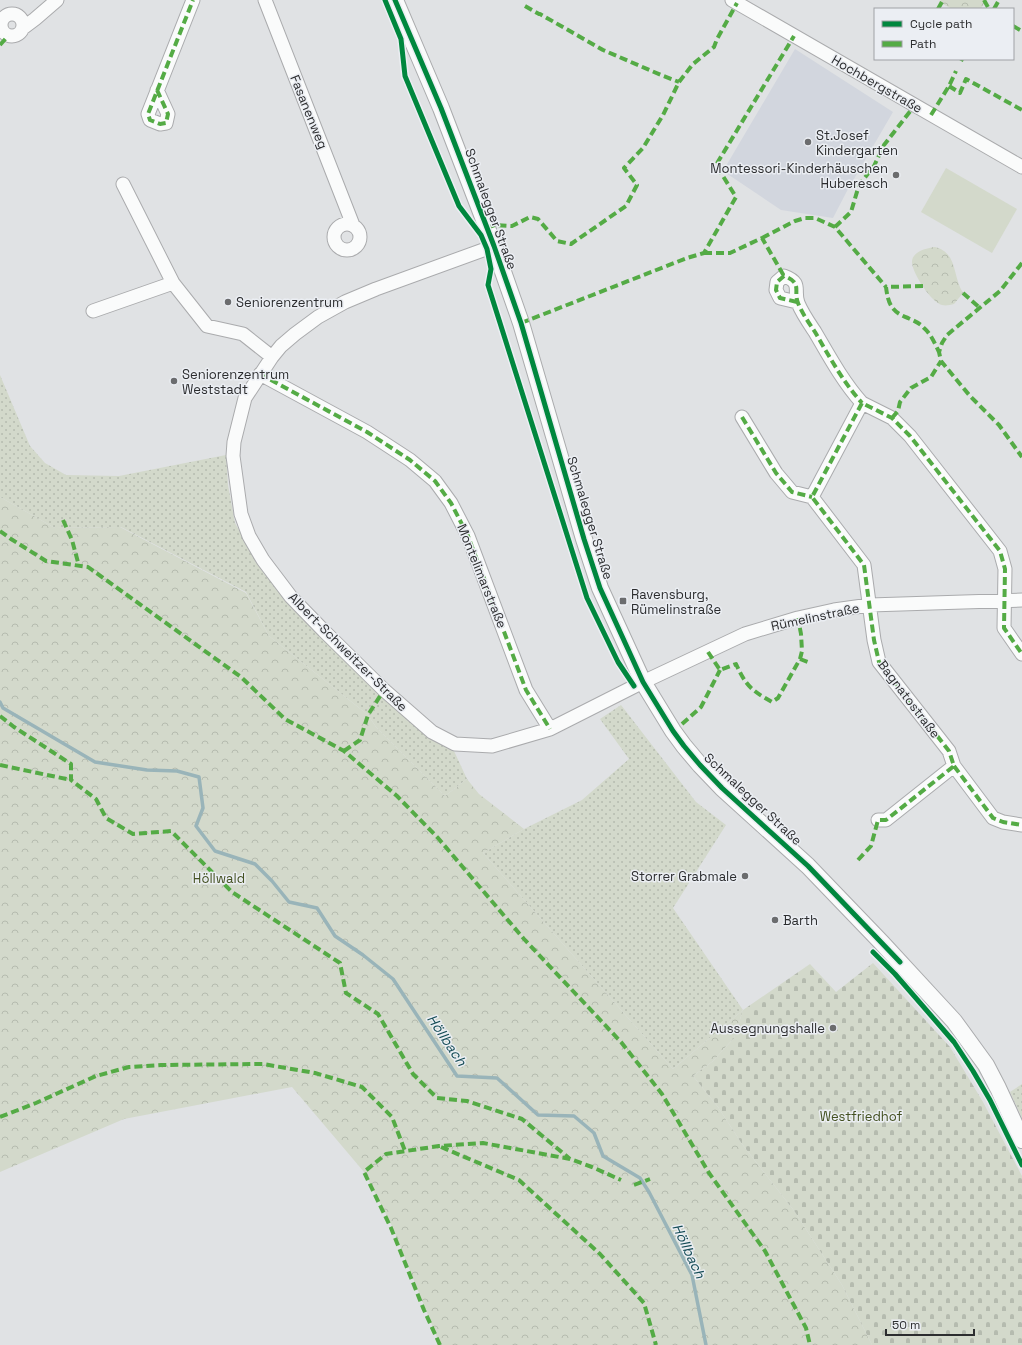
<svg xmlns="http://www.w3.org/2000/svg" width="1022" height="1345" viewBox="0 0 1022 1345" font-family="'Space Grotesk',sans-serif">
	<defs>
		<pattern id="grass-dots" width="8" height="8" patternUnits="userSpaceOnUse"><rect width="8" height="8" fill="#d3d9cb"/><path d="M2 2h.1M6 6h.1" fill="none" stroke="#b5bbaf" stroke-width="1.8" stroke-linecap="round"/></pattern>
		<pattern id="forest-crowns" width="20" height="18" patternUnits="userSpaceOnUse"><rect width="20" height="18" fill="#d3d9cb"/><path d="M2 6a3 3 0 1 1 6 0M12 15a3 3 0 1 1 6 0" fill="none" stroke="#b5bbaf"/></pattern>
		<pattern id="cemetery-stones" width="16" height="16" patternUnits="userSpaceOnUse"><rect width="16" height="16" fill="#d3d9cb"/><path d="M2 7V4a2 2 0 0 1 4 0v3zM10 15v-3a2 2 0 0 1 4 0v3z" fill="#b5bbaf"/></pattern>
	</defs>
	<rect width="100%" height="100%" fill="#e0e2e4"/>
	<path fill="#d2d6de" d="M 795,49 L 893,112 L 847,191 L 833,218 L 781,210 L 723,171 Z"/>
	<path fill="url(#grass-dots)" d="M 0,375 L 30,446 L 45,463 L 66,475 L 119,476 L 226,455 L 228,485 L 235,523 L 264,574 L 351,666 L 403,715 L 454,751 L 467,779 L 445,796 L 376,727 L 368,715 L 269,636 L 246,592 L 121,527 L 55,528 L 0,497 Z
		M 621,705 L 696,802 L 726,825 L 673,908 L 743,1010 L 673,1069 L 483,853 L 524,829 L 582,800 L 629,759 L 600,719 Z
		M 1022,1084 L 1022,1118 L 1010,1092 Z"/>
	<path fill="url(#forest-crowns)" d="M 941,0 L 986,0 L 981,9 L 952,9 L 939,2 Z
		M 935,247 C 958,253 952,275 963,293 L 954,304 C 950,305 946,306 942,305 C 931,302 913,274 912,263 C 911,252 926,248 935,247 Z
		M 0,497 L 55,528 L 120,527 L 246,593 L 269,636 L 368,715 L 376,727 L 445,796 L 467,779 L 479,794 L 524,829 L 483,853 L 673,1069 L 743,1010 L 734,1038 L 713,1061 L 693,1076 L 718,1107 L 742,1144 L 795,1212 L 842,1285 L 872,1345 L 440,1345 L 392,1226 L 364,1172 L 292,1087 L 124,1119 L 0,1172 Z"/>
	<path fill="url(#cemetery-stones)" d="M 873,963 L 950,1047 L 983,1102 L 1022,1176 L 1022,1345 L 872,1345 L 842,1285 L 795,1212 L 742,1144 L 718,1107 L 693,1076 L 713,1061 L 734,1038 L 743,1010 L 810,964 L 836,992 Z"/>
	<path fill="#d3d9cb" d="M 946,168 L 1017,209 L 992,253 L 921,212 Z"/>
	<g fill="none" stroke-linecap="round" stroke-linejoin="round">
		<path stroke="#99b4b9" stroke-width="3.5" d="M 0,702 L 3,708 L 95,762 L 147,770 L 177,771 L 199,777 L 203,808 L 196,826 L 215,851 L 255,864 L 272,881 L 289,902 L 317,908 L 335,936 L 363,955 L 393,979 L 457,1076 L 497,1078 L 538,1115 L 574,1116 L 594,1133 L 603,1156 L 640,1178 L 649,1192 L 692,1275 L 706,1345"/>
		<g stroke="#aaabad" stroke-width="15">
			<path id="minor" d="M 265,0 L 353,225
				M 732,0 L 1022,167
				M1 25a11 11 0 1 1 22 0a11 11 0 1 1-22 0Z
				M 23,28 L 35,19 L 57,0
				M 157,90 L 168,114 L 166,123 L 160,124 L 150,120 L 148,114 L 193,0
				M 123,184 L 173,283 L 207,326 L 243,334 L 272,357
				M334 237a13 13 0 1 1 26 0a13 13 0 1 1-26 0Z
				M 494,246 L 376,289 L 345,302 L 318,317 L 295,334 L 281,346 L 272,357 L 245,398 L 234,442 L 233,456 L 241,514 L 249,536 L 263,560 L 291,597 L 324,631 L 384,690 L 432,732 L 455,744 L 492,746 L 550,729 L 643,682 L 745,634 L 798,618 L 834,610 L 870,605 L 1022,600
				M 797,302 L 780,298 L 776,290 L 777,282 L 784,276 C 803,283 793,290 798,303 C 802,313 809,323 815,332 C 829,356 843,382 862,403
				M 93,311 L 173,283
				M 260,374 L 367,432 L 410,460 L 435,481 L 451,503 L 468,536 L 526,690 L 550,729
				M 742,417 L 776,473 L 792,492 L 812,497
				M 954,766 L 993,818 L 1003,822 L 1022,825
				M 878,820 L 886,820 L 954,766 L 949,751 L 879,662 L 874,640 L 864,565 L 812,497 L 862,403 L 892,418 L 910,436 L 1000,551 L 1005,569 L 1004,628 L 1022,654"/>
		</g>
		<g stroke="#aaabad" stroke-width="18">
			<path id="tertiary" d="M 395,0 L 441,108 L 494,246 L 521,323 L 584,539 L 600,588 L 643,682 L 673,731 L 684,746 L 700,765 L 722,788 L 808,866 L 882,943 L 954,1021 L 986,1065 L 998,1088 L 1022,1140"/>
		</g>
		<use href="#minor" stroke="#fafbfb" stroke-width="13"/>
		<use href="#tertiary" stroke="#fafbfb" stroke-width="16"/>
		<path stroke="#54ab45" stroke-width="4" stroke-dasharray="8 4" stroke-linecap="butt" d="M 984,0 L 989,9
			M 525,6 L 539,14 L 540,14 L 603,50 L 661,75 L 679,82
			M 938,9 L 943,0
			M 994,9 L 999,0
			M 1013,26 L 1022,31
			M 0,45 L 8,36
			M 961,61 L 962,59
			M 949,86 L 960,93 L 966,79 L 1022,110
			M 157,90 L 168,114 L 166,123 L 160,124 L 150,120 L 148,114 L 193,0
			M 931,115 L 949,86 L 956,71
			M 835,227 L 851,212 L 859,185 L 874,166 L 884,145 L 915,105
			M 487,228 L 495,225 L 512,226 L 530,217 L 538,219 L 557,241 L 571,244 L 626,206 L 637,185 L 624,168 L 643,148 L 663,115 L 679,82 L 693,64 L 714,47 L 717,39 L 737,3
			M 762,238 L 795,221 L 805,218 L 815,218 L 835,227 L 886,287
			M 704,253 L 730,253 L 762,238 L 784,276
			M 1022,263 L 1000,291 L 947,335 L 942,343 L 939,352 L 941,361 L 970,396 L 999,425 L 1022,457
			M 923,286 L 886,287 C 888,303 891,312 908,318 C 914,321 920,323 924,328 C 931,334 935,344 939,352
			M 963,293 L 980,308
			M 797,302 L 780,298 L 776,290 L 777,282 L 784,276 C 803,283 793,290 798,303 C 802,313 809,323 815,332 C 829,356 843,382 862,403
			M 521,323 L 687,258 L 704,253 L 736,197 L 716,165 L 794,36
			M 260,374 L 367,432 L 410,460 L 435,481 L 451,503 L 468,536 L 526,690 L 550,729
			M 742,417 L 776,473 L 792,492 L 812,497
			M 892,418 L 898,411 L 900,402 L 911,388 L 931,377 L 941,361
			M 63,520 L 72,540 L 79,566
			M 0,531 L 11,539 L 46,561 L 88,567 L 241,677 L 285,719 L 344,751 L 397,796 L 438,838 L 524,939 L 621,1042 L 662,1094 L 709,1173 L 765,1251 L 806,1328 L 810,1345
			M 708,652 L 720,670 L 736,664 C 746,686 751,690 772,702 L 778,698 L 800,659 L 802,651 L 801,634 L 798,618
			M 800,659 L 808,662
			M 0,716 L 14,727 L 71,764 L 71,780 L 96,799 L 106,818 L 133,834 L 171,831 L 232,892 L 340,963 L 346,993 L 378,1014 L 413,1074 L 437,1098 L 467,1101 L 522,1119 L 570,1159
			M 682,724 L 701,707 L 720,670
			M 344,751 L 360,740 L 368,715 L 384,690
			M 0,765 L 71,780
			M 954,766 L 993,818 L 1003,822 L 1022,825
			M 858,860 L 871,846 L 878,820 L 886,820 L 954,766 L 949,751 L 879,662 L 874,640 L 864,565 L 812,497 L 862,403 L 892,418 L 910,436 L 1000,551 L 1005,569 L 1004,628 L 1022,654
			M 0,1117 L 36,1103 L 96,1076 L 129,1067 L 161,1065 L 263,1064 L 315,1073 L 362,1087 L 392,1117 L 405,1151
			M 441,1147 L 519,1180 L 600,1254 L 644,1303 L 656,1345
			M 634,1185 L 650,1179
			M 440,1345 L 424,1310 L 391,1228 L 364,1172 L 386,1154 L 439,1146 L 483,1143 L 570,1159 L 592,1167 L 621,1180"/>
		<g stroke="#ebeef3" stroke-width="8">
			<path id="cycleway" d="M 385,0 L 401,39 L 405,76 L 459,206 L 481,235 L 487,249 L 491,269 L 488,285 L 587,598 L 618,662 L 634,686
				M 395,0 L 441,108 L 494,246 L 521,323 L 584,539 L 600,588 L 643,682 L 673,731 L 684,746 L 700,765 L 722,788 L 808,866 L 900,962
				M 873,952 L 895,974 L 954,1042 L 973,1071 L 990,1100 L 1022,1165"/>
		</g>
		<use href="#cycleway" stroke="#00873e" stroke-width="5"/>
	</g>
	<g fill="#6b6c6e" stroke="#ebeef3" stroke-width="1.5">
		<circle cx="808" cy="142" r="4"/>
		<circle cx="896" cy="175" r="4"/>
		<circle cx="228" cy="302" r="4"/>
		<circle cx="174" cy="381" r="4"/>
		<rect x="619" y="597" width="8" height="8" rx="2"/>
		<circle cx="745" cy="876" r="4"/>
		<circle cx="775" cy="920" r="4"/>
		<circle cx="833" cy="1028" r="4"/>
	</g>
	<g text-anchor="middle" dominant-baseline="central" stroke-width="3" stroke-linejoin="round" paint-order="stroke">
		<g font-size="13" fill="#2c2d2f" stroke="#ebeef3">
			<text transform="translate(877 84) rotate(30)">Hochbergstraße</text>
			<text transform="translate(309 112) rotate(68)">Fasanenweg</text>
			<text transform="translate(491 209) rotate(70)">Schmalegger Straße</text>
			<text transform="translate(590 518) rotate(73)">Schmalegger Straße</text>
			<text transform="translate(482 576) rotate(68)">Montelimarstraße</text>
			<text transform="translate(815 617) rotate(-12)">Rümelinstraße</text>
			<text transform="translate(348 652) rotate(45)">Albert-Schweitzer-Straße</text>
			<text transform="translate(909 699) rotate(53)">Bagnatostraße</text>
			<text transform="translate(753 799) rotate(43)">Schmalegger Straße</text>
		</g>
		<g font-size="13" fill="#2c2d2f" stroke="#ebeef3" text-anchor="start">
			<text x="816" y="135">St.Josef<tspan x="816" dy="15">Kindergarten</tspan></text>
			<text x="888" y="168" text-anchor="end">Montessori-Kinderhäuschen<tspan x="888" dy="15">Huberesch</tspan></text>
			<text x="236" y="302">Seniorenzentrum</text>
			<text x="182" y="374">Seniorenzentrum<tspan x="182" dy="15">Weststadt</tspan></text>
			<text x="631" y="594">Ravensburg,<tspan x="631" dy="15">Rümelinstraße</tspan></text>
			<text x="737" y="876" text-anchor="end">Storrer Grabmale</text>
			<text x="783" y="920">Barth</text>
			<text x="825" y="1028" text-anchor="end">Aussegnungshalle</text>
		</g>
		<g font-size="13" fill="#445121" stroke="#ebeef3">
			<text x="219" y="878">Höllwald</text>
			<text x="861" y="1116">Westfriedhof</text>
		</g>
		<g font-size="14" font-style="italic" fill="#154c56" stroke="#ebeef3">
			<text transform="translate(447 1040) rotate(56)">Höllbach</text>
			<text transform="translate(689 1251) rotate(65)">Höllbach</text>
		</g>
	</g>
	<rect x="874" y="8" width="140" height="52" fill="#ebeef3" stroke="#9fa1a5"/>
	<rect x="882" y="21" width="20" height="6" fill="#00873e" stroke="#9fa1a5"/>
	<text x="910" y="28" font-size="12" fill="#2c2d2f">Cycle path</text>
	<rect x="882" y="41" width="20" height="6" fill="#54ab45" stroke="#9fa1a5"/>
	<text x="910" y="48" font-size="12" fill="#2c2d2f">Path</text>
	<path d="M886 1329v6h88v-6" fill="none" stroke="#2c2d2f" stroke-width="2"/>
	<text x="892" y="1329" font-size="12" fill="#2c2d2f" stroke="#ebeef3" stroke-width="3" paint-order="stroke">50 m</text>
</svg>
